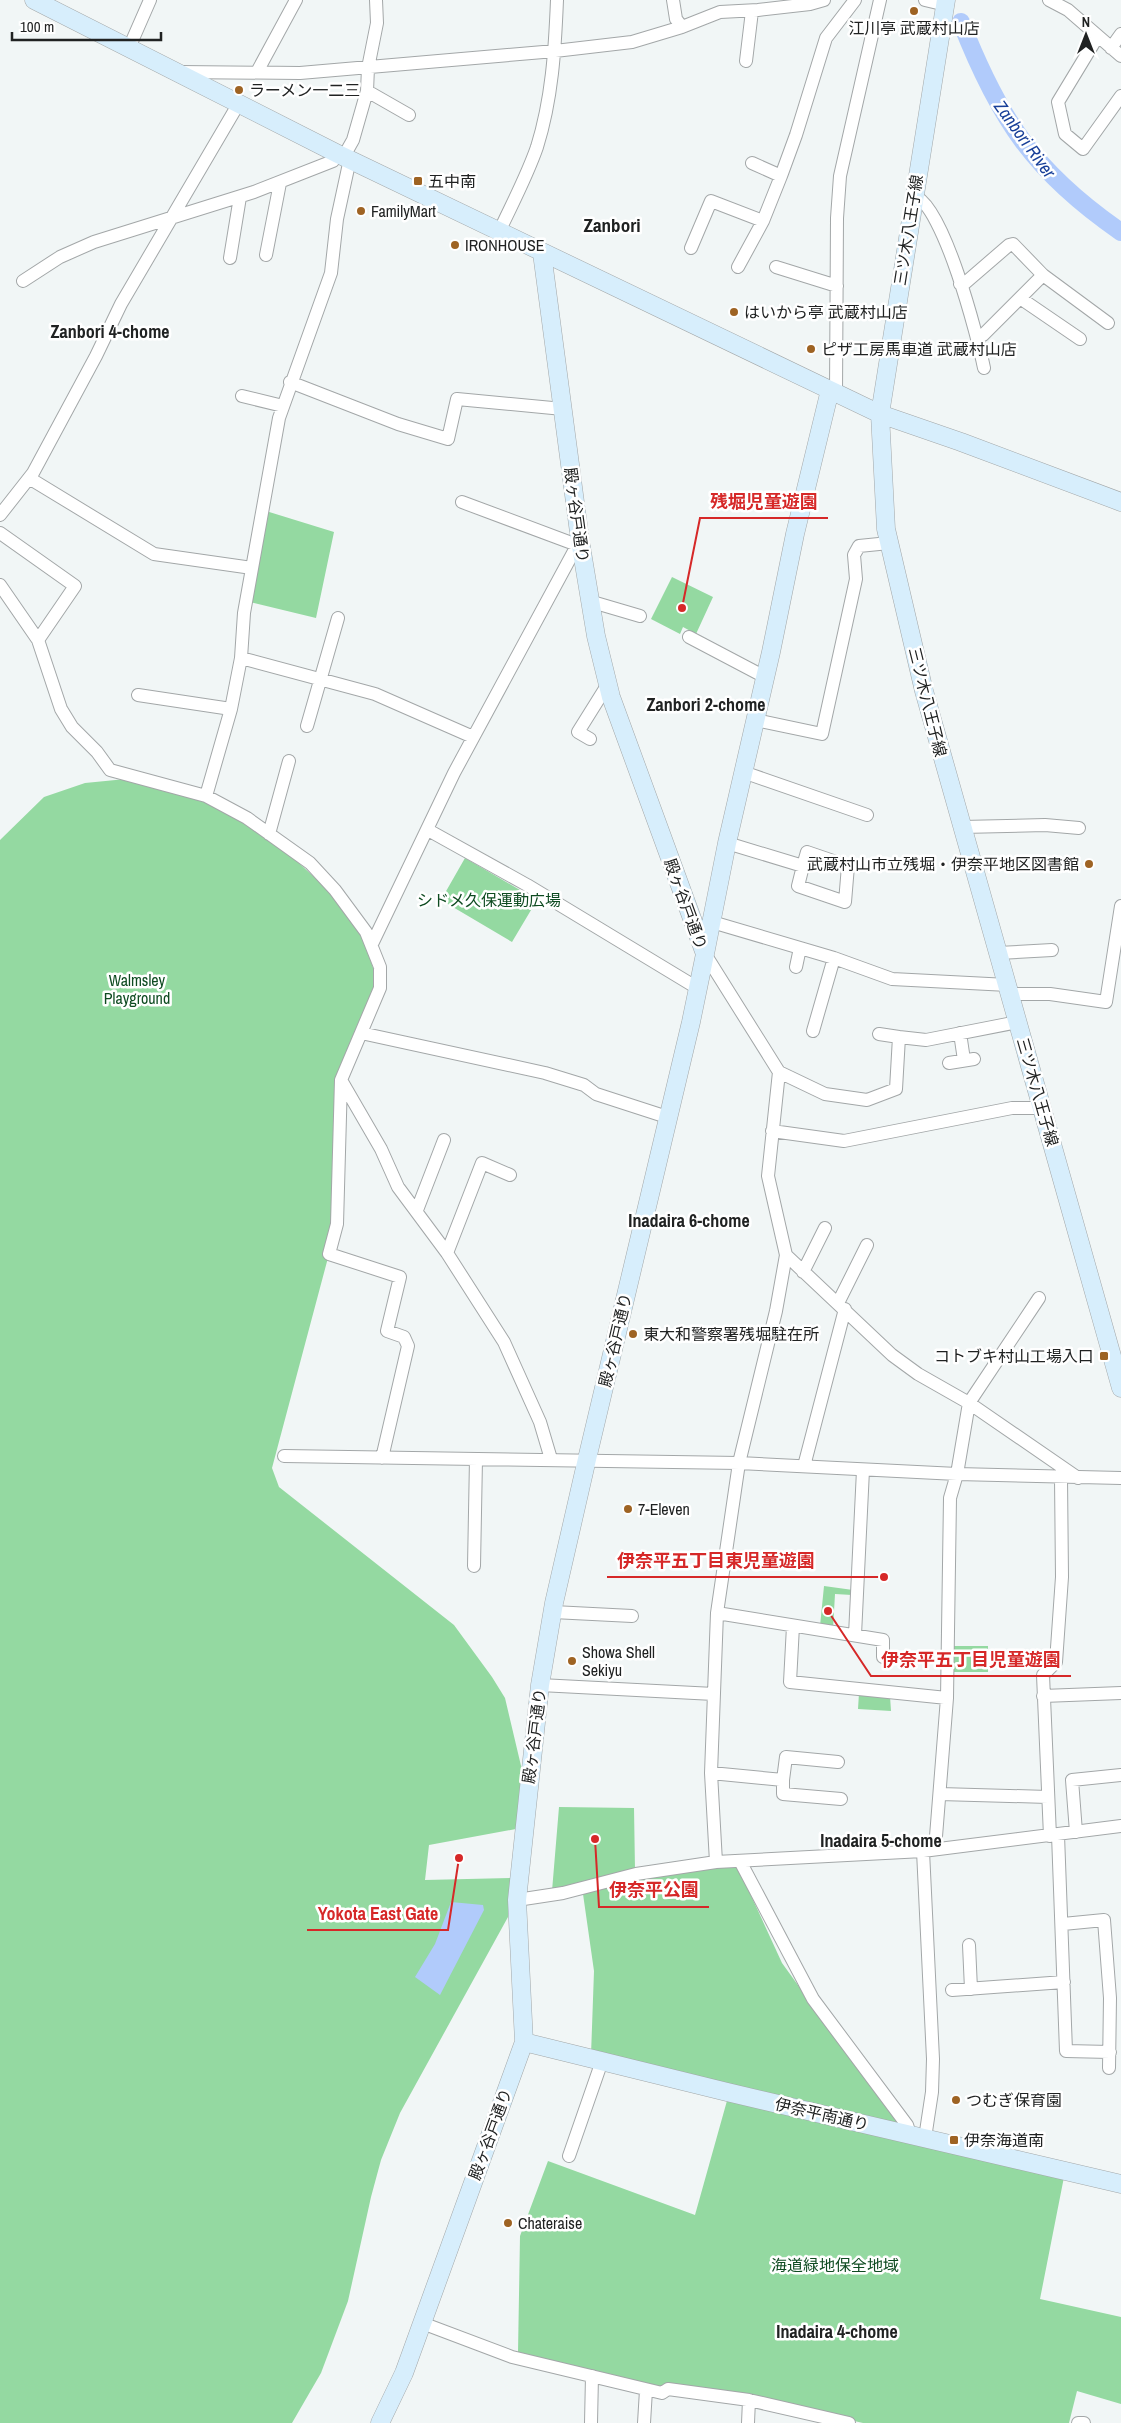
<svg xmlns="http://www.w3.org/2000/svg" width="1121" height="2423" viewBox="0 0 1121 2423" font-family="'Archivo Narrow','Noto Sans JP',sans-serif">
	<rect width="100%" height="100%" fill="#f1f6f6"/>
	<path fill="#94d9a1" d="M 266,511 L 334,532 L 316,618 L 250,602 Z
		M 672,577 L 713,597 L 696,634 L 683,627 L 680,634 L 651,619 Z
		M 136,778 L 169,785 L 259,826 L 355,915 L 380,988 L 341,1080 L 335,1141 L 329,1254 L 272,1468 L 279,1487 L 454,1625 L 492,1677 L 505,1698 L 522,1770 L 516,1829 L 429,1845 L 425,1880 L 511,1878 L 508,1917 L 400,2113 L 381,2160 L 371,2197 L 348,2301 L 321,2373 L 292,2423 L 0,2423 L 0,840 L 44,797 L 85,783 Z
		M 465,858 L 537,900 L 512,942 L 441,900 Z
		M 824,1586 L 853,1590 L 852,1595 L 835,1594 L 833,1629 L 820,1626 Z
		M 952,1646 L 988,1646 L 988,1672 L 952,1672 Z
		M 859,1693 L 890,1696 L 891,1711 L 858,1709 Z
		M 559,1807 L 634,1808 L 635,1870 L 552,1891 Z
		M 737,1865 L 782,1963 L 909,2139 L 1064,2177 L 1040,2299 L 1121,2317 L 1121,2404 L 1077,2391 L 1069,2423 L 863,2423 L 749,2397 L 664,2392 L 518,2353 L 520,2236 L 548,2161 L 695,2215 L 730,2090 L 591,2055 L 594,1971 L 583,1894 L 635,1880 Z"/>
	<path fill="#b1cbfb" d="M 451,1902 L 483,1905 L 484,1910 L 440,1995 L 415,1977 L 435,1944 Z"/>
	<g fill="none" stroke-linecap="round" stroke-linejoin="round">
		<path stroke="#b1cbfb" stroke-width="18" d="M 961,22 C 999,119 1034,172 1121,232"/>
		<g stroke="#a3a7a8" stroke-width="14">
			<path id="street" d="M 673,0 L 676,19 L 682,27
				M 925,0 L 946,5
				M 1049,0 L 1068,10 L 1121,56
				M 1098,36 L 1058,102 L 1065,134 L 1083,149 L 1121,96
				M 129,48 L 150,0
				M 1111,48 L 1121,34
				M 746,61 L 752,11
				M 179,72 L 300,73 L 555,51 L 632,42 L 682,27 L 720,12 L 758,10 L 810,4 L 824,0
				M 257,72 L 296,0
				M 367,91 L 409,115
				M 344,156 L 353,140 L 367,91 L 368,68 L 377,23 L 376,0
				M 752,163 L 781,176
				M 914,196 C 943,203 978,338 984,368
				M 499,232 C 512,204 527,176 537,147 C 552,99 555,50 557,0
				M 691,248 L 711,201 L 763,221
				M 266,255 L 280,183
				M 230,258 L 240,197
				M 738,267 L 763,221 L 781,176 L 796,135 L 826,38 L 855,0
				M 776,267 L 837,286
				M 1043,275 L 1108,323
				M 23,281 L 60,257 L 94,242 L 254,192 L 333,161 L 338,154
				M 960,284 L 965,283 L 1009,245 L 1013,244 L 1043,275 L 983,335 L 978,337
				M 1020,298 L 1080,339
				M 290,382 L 398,424 L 448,439 L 457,399 L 563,409
				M 836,393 L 837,218 L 840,176 L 880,0
				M 242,396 L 283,406
				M 29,478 L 154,554 L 252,568
				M 462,502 L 577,545
				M 0,515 L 33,473 L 96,356 L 121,304 L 239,103
				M 0,533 L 75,586 L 38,640
				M 0,585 L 38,640 L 61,709 L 72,727 L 97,752 L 110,770 L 206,796 L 247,818 L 310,863 L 335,890 L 366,932 L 380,967 L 380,988 L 341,1080 L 337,1224 L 329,1254 L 400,1277 L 387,1331 L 404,1337 L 408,1346 L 382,1458
				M 589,601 L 640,616
				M 689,637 L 765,677
				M 241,658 L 375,694 L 473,737
				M 138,695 L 231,709
				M 755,720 L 822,734 L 856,579 L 854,555 L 859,546 L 889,543
				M 307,726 L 338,618
				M 590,739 L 578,732 L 608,684
				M 743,772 L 867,815
				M 206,796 L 231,709 L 241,658 L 244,613 L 279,418 L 331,273 L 337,219 L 350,159
				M 962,827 L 1045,825 L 1079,828
				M 428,830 L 527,885 L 699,989
				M 269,834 L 289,761
				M 727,843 L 803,866 L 807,852 L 848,866 L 845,902 L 798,886 L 803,866
				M 712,922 L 834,958 L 892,979 L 1008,985
				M 372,944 L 454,773 L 580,540
				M 998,953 L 1052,950
				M 705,954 L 779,1072 L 825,1094 L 867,1100 L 896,1089 L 899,1037 L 926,1040 L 1018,1022
				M 796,967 L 800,948
				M 1011,994 L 1050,994 L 1106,1002 L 1121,906
				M 813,1031 L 834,958
				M 361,1033 L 545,1073 L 584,1085 L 596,1094 L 667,1117
				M 960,1033 L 964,1060
				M 879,1034 L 899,1037
				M 949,1063 L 974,1059
				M 779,1072 L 768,1176 L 786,1255 L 892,1355 L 918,1374 L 969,1403 L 1078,1478
				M 341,1080 L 381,1149 L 398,1187 L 447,1253 L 504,1342 L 540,1422 L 551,1459
				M 772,1131 L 844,1141 L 1012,1108 L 1042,1108
				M 417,1210 L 444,1140
				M 447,1253 L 482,1163 L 510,1175
				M 803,1272 L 825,1228
				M 838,1303 L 867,1245
				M 284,1456 L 739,1463 L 957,1474 L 1121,1478
				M 804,1466 L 845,1309
				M 723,1561 L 763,1563
				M 474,1566 L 476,1459
				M 553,1612 L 632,1616
				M 717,1613 L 883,1640 L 883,1657
				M 793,1626 L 790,1682 L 947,1698
				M 855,1635 L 863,1470
				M 540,1685 L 714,1694
				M 1043,1696 L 1121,1693
				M 711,1773 L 783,1780 L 783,1794 L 841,1799
				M 783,1780 L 786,1757 L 838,1762
				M 940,1794 L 1048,1797
				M 1076,1832 L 1072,1780 L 1121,1775
				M 1058,1835 L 1066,2051 L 1110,2052
				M 1050,1836 L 1043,1675 L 1056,1662 L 1062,1577 L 1061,1478
				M 935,1849 L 947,1698 L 950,1498 L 957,1474 L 969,1403 L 1039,1298
				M 923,1851 L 933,2059 L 932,2092 L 925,2138
				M 740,1861 L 813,1999 L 907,2125 L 910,2134
				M 716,1862 L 711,1773 L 717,1613 L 739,1463 L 776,1311 L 786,1255
				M 517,1900 L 563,1893 L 636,1874 L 716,1862 L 923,1851 L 1121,1826
				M 1063,1924 L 1104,1920 L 1110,1998 L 1109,2068
				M 969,1945 L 971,1989
				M 952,1990 L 1064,1982
				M 569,2156 L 602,2061
				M 422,2323 L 512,2357 L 662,2393 L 668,2389 L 749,2400 L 849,2423
				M 591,2423 L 592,2376
				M 644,2423 L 646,2390
				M 748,2423 L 749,2400
				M 1078,2423 L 1084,2423"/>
		</g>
		<g stroke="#a3a7a8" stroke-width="19">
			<path id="secondary" d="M 34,0 L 338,154 L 880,414 L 961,442 L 1121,502
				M 946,0 L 880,414 L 886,529 L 924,691 L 1121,1388
				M 705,954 L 727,843 L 771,652 L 795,534 L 830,390
				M 524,2042 L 727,2092 L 1121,2184
				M 380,2423 L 404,2373 L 524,2042 L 517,1900 L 540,1685 L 554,1603 L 587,1459 L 691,1022 L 705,954 L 611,697 L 596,636 L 580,540 L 542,253"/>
		</g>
		<use href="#street" stroke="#fff" stroke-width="12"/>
		<use href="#secondary" stroke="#d7eefc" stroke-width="18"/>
	</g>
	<g fill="#9e6323" stroke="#fff" stroke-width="2">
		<circle cx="914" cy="11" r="5"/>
		<circle cx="239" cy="90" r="5"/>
		<rect x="413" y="176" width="10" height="10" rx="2.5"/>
		<circle cx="361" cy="211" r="5"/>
		<circle cx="455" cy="245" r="5"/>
		<circle cx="734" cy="312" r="5"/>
		<circle cx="811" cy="349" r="5"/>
		<circle cx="1089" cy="864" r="5"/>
		<circle cx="633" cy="1334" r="5"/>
		<rect x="1099" y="1351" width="10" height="10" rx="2.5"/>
		<circle cx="628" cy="1509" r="5"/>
		<circle cx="572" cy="1661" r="5"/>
		<circle cx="956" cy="2100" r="5"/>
		<rect x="949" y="2135" width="10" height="10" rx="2.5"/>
		<circle cx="508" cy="2223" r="5"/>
	</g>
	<g text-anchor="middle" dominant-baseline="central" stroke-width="5" stroke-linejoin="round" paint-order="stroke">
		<g font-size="16" fill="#202222" stroke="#fff" text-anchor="start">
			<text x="914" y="28" text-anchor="middle">江川亭 武蔵村山店</text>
			<text x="249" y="90">ラーメン一二三</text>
			<text x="428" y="181">五中南</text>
			<text x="371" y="211">FamilyMart</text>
			<text x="465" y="245">IRONHOUSE</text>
			<text x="744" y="312">はいから亭 武蔵村山店</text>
			<text x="821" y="349">ピザ工房馬車道 武蔵村山店</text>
			<text x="1079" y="864" text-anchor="end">武蔵村山市立残堀・伊奈平地区図書館</text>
			<text x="643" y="1334">東大和警察署残堀駐在所</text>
			<text x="1094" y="1356" text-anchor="end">コトブキ村山工場入口</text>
			<text x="638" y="1509">7-Eleven</text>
			<text x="582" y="1652">Showa Shell<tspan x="582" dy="18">Sekiyu</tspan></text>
			<text x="966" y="2100">つむぎ保育園</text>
			<text x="964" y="2140">伊奈海道南</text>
			<text x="518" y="2223">Chateraise</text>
		</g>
		<g font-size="16" fill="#202222" stroke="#fff">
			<text transform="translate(908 230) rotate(-81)">三ツ木八王子線</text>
			<text transform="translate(577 515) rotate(82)">殿ヶ谷戸通り</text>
			<text transform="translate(928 702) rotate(76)">三ツ木八王子線</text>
			<text transform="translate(686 904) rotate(70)">殿ヶ谷戸通り</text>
			<text transform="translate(1038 1092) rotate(74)">三ツ木八王子線</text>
			<text transform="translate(615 1340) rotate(-77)">殿ヶ谷戸通り</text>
			<text transform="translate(534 1736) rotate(-83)">殿ヶ谷戸通り</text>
			<text transform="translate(822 2114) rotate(13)">伊奈平南通り</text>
			<text transform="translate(490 2134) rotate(-70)">殿ヶ谷戸通り</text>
		</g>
		<g font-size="16" fill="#0e4b21" stroke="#fff">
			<text x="489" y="900">シドメ久保運動広場</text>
			<text x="137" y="980">Walmsley<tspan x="137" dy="18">Playground</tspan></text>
			<text x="835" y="2265">海道緑地保全地域</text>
		</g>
		<g font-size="18" font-style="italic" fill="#194099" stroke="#fff">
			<text transform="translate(1025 139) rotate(54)">Zanbori River</text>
		</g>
		<g font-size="18" font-weight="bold" fill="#202222" stroke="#fff">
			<text x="110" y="331">Zanbori 4-chome</text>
			<text x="706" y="704">Zanbori 2-chome</text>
			<text x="689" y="1220">Inadaira 6-chome</text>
			<text x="881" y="1840">Inadaira 5-chome</text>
			<text x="837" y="2331">Inadaira 4-chome</text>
		</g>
		<g font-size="19" font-weight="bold" fill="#202222" stroke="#fff">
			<text x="612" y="225">Zanbori</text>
		</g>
	</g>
	<path fill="none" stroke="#d62828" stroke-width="2" d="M682 608L700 518H828M884 1577L825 1577H607M828 1611L871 1676H1071M595 1839L599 1907H709M459 1858L448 1930H307"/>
	<g fill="#d62828" stroke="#fff" stroke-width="2">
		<circle cx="682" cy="608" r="5"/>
		<circle cx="884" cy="1577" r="5"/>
		<circle cx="828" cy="1611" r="5"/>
		<circle cx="595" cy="1839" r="5"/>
		<circle cx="459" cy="1858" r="5"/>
	</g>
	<g font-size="18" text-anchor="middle" font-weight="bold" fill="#d62828" stroke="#fff" stroke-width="5" stroke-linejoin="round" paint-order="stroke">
		<text x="764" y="508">残堀児童遊園</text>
		<text x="716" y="1567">伊奈平五丁目東児童遊園</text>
		<text x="971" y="1666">伊奈平五丁目児童遊園</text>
		<text x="654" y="1896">伊奈平公園</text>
		<text x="378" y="1920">Yokota East Gate</text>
	</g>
	<g transform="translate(1086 35)" stroke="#ffffff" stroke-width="4" paint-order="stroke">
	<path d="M0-4L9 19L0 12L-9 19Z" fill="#202222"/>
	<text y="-8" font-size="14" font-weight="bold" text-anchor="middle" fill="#202222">N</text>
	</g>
	<path d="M12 32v8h149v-8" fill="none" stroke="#202222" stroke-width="2.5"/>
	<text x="20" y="32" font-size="15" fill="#202222" stroke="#ffffff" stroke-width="4" paint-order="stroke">100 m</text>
</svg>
